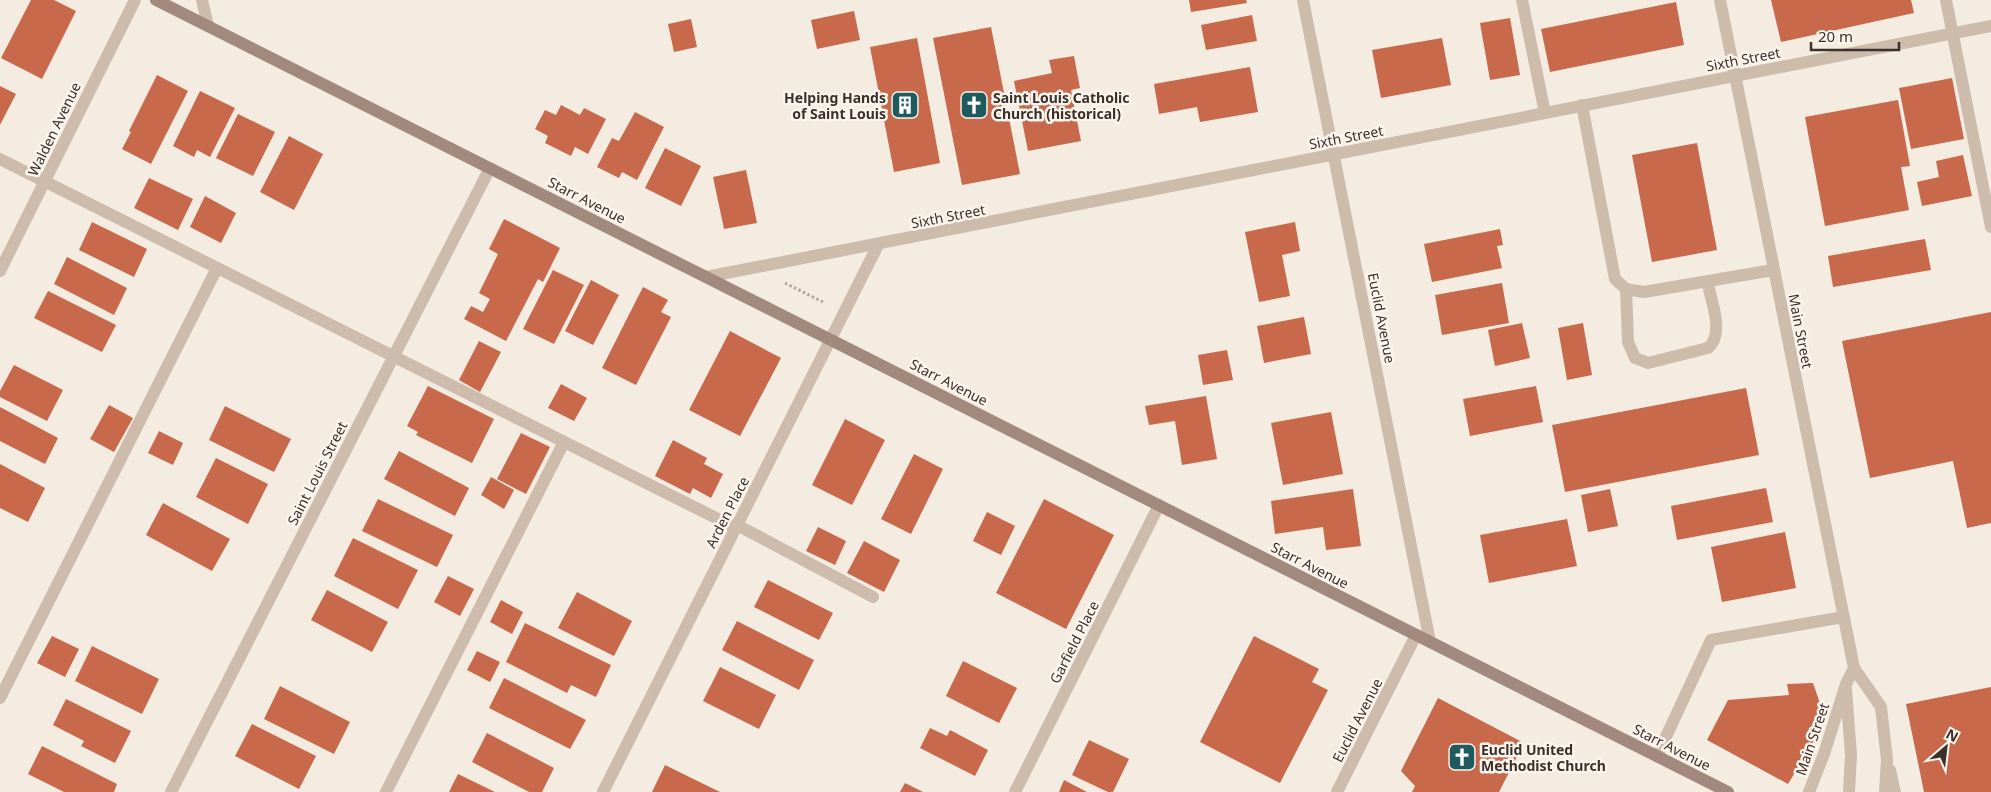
<svg xmlns="http://www.w3.org/2000/svg" width="1991" height="792" viewBox="0 0 1991 792" font-family="'Noto Sans',sans-serif">
	<rect width="100%" height="100%" fill="#f4ebe1"/>
	<path fill="#c8694b" d="M 31,0 L 54,0 L 76,11 L 42,79 L 1,58 Z
		M 1189,0 L 1246,0 L 1247,3 L 1191,12 Z
		M 1771,0 L 1911,0 L 1914,13 L 1781,42 Z
		M 1676,2 L 1684,45 L 1550,72 L 1541,29 Z
		M 854,11 L 860,40 L 817,49 L 811,20 Z
		M 1252,15 L 1257,41 L 1206,50 L 1201,25 Z
		M 1510,18 L 1520,75 L 1490,80 L 1480,23 Z
		M 691,19 L 697,47 L 674,52 L 668,24 Z
		M 991,27 L 1020,174 L 962,185 L 933,38 Z
		M 917,38 L 940,163 L 894,172 L 870,47 Z
		M 1442,38 L 1451,85 L 1381,98 L 1372,50 Z
		M 1074,56 L 1080,88 L 1071,90 L 1081,141 L 1028,151 L 1014,81 L 1052,73 L 1049,60 Z
		M 1250,67 L 1258,112 L 1200,122 L 1197,107 L 1159,114 L 1154,84 Z
		M 157,75 L 188,91 L 151,164 L 122,149 L 131,132 L 129,131 Z
		M 1952,78 L 1964,139 L 1911,149 L 1899,88 Z
		M 0,86 L 16,94 L 0,125 Z
		M 200,91 L 235,108 L 210,157 L 197,150 L 194,157 L 173,146 Z
		M 1898,100 L 1910,166 L 1901,167 L 1909,210 L 1825,226 L 1805,117 Z
		M 561,105 L 580,115 L 584,108 L 606,119 L 588,154 L 575,147 L 571,156 L 545,143 L 548,136 L 535,129 L 545,110 L 556,115 Z
		M 635,112 L 664,127 L 637,180 L 622,172 L 619,178 L 597,167 L 612,138 L 619,141 Z
		M 238,114 L 275,132 L 253,176 L 216,158 Z
		M 289,136 L 323,154 L 294,210 L 260,192 Z
		M 1697,143 L 1717,250 L 1652,262 L 1632,155 Z
		M 665,148 L 701,166 L 681,206 L 645,188 Z
		M 1963,155 L 1972,196 L 1922,206 L 1917,182 L 1939,177 L 1936,161 Z
		M 746,170 L 757,223 L 724,229 L 713,177 Z
		M 149,178 L 193,199 L 178,230 L 134,208 Z
		M 205,196 L 236,213 L 221,243 L 190,227 Z
		M 504,219 L 560,248 L 543,282 L 538,279 L 506,341 L 464,319 L 471,306 L 483,312 L 490,299 L 479,293 L 498,254 L 489,249 Z
		M 92,222 L 147,249 L 134,277 L 79,250 Z
		M 1295,222 L 1300,251 L 1282,255 L 1290,296 L 1259,302 L 1245,232 Z
		M 1500,229 L 1503,245 L 1497,246 L 1502,268 L 1432,282 L 1424,244 Z
		M 1925,239 L 1931,270 L 1833,287 L 1828,256 Z
		M 67,257 L 127,288 L 114,315 L 54,284 Z
		M 553,270 L 584,285 L 554,344 L 523,329 Z
		M 591,280 L 619,295 L 593,345 L 565,331 Z
		M 1502,283 L 1509,323 L 1442,335 L 1435,295 Z
		M 643,287 L 668,300 L 661,312 L 671,317 L 636,385 L 602,368 Z
		M 48,291 L 116,325 L 102,352 L 34,318 Z
		M 1991,312 L 1991,523 L 1967,528 L 1953,461 L 1870,478 L 1842,341 Z
		M 1304,317 L 1311,354 L 1264,363 L 1257,326 Z
		M 1522,323 L 1530,358 L 1495,366 L 1488,330 Z
		M 1583,323 L 1592,375 L 1567,380 L 1558,328 Z
		M 730,331 L 781,358 L 740,436 L 689,410 Z
		M 479,341 L 501,352 L 480,392 L 459,380 Z
		M 1227,350 L 1233,380 L 1203,385 L 1198,355 Z
		M 14,365 L 63,390 L 47,421 L 0,397 L 0,391 Z
		M 561,384 L 587,398 L 574,421 L 548,408 Z
		M 428,386 L 494,419 L 472,463 L 416,435 L 418,432 L 407,426 Z
		M 1536,386 L 1543,422 L 1470,436 L 1463,399 Z
		M 1746,388 L 1759,455 L 1565,492 L 1552,425 Z
		M 1206,396 L 1217,459 L 1182,465 L 1175,421 L 1149,425 L 1145,406 Z
		M 109,405 L 133,418 L 114,452 L 90,439 Z
		M 225,406 L 291,439 L 274,472 L 209,440 Z
		M 0,407 L 58,438 L 45,464 L 0,441 Z
		M 1331,412 L 1343,474 L 1283,485 L 1271,423 Z
		M 845,419 L 885,440 L 852,505 L 812,485 Z
		M 159,431 L 183,443 L 173,465 L 148,453 Z
		M 521,433 L 550,447 L 526,494 L 497,479 Z
		M 673,440 L 707,458 L 704,464 L 723,474 L 711,498 L 693,488 L 690,494 L 655,476 Z
		M 399,451 L 469,488 L 455,516 L 384,479 Z
		M 914,454 L 943,469 L 911,534 L 881,519 Z
		M 216,458 L 268,484 L 248,524 L 196,497 Z
		M 0,464 L 45,488 L 28,522 L 0,508 Z
		M 491,477 L 514,490 L 504,509 L 481,495 Z
		M 1766,488 L 1773,522 L 1677,540 L 1671,506 Z
		M 1353,489 L 1361,546 L 1326,550 L 1323,527 L 1275,534 L 1271,501 Z
		M 1610,489 L 1618,526 L 1588,532 L 1581,495 Z
		M 378,499 L 453,535 L 437,567 L 362,531 Z
		M 1044,499 L 1114,535 L 1066,629 L 996,593 Z
		M 163,503 L 230,539 L 212,571 L 146,535 Z
		M 987,512 L 1015,526 L 1001,555 L 973,541 Z
		M 1567,519 L 1577,566 L 1489,583 L 1480,535 Z
		M 818,527 L 846,541 L 835,565 L 806,551 Z
		M 1785,532 L 1796,588 L 1722,602 L 1711,547 Z
		M 353,538 L 418,570 L 398,609 L 334,576 Z
		M 864,541 L 900,560 L 884,592 L 847,573 Z
		M 448,576 L 474,589 L 460,616 L 434,602 Z
		M 768,580 L 833,613 L 819,640 L 754,607 Z
		M 327,590 L 388,622 L 372,652 L 311,620 Z
		M 577,592 L 632,621 L 614,656 L 558,628 Z
		M 501,600 L 523,612 L 512,634 L 490,622 Z
		M 737,621 L 814,660 L 799,690 L 722,650 Z
		M 525,623 L 611,665 L 596,697 L 571,685 L 567,693 L 506,662 Z
		M 52,636 L 79,649 L 65,677 L 37,663 Z
		M 1254,636 L 1319,669 L 1312,682 L 1328,690 L 1280,783 L 1200,742 Z
		M 92,646 L 159,679 L 142,714 L 75,681 Z
		M 477,651 L 500,662 L 490,682 L 467,670 Z
		M 963,661 L 1017,688 L 999,723 L 946,696 Z
		M 720,667 L 776,695 L 759,729 L 703,701 Z
		M 504,678 L 586,720 L 570,749 L 489,708 Z
		M 1813,683 L 1826,721 L 1788,784 L 1707,740 L 1728,700 L 1789,695 L 1787,684 Z
		M 280,686 L 350,722 L 334,754 L 264,719 Z
		M 1991,687 L 1991,792 L 1924,792 L 1906,704 Z
		M 1438,698 L 1524,743 L 1499,792 L 1412,792 L 1415,786 L 1401,771 Z
		M 66,699 L 131,731 L 115,763 L 81,746 L 84,741 L 53,725 Z
		M 252,724 L 316,756 L 299,789 L 235,756 Z
		M 930,728 L 947,736 L 950,730 L 988,750 L 975,776 L 920,748 Z
		M 487,733 L 554,768 L 542,792 L 529,792 L 472,762 Z
		M 1089,740 L 1129,759 L 1113,792 L 1108,792 L 1072,775 Z
		M 42,746 L 117,784 L 114,792 L 64,792 L 28,774 Z
		M 665,765 L 720,792 L 652,792 Z
		M 458,774 L 495,792 L 449,792 Z
		M 1064,780 L 1087,792 L 1059,792 Z
		M 905,783 L 923,792 L 900,792 Z"/>
	<g fill="none" stroke-linecap="round" stroke-linejoin="round">
		<path stroke="#b9a596" stroke-width="3" stroke-dasharray="2.5 2.5" stroke-linecap="butt" d="M 785,283 L 825,303"/>
		<path stroke="#cdbbac" stroke-width="12" d="M 1522,0 L 1545,113
			M 1946,0 L 1991,227
			M 1582,105 L 1615,279 L 1626,289 L 1644,292 L 1773,270
			M 0,159 L 736,528
			M 1626,289 L 1628,342 L 1635,358 L 1648,363 L 1708,348 C 1725,334 1711,300 1707,281
			M 737,525 L 873,597
			M 0,698 L 217,268
			M 1657,756 L 1711,640 L 1843,617
			M 386,792 L 564,442"/>
		<path stroke="#cdbbac" stroke-width="12" d="M 202,0 L 208,26
			M 1303,0 L 1430,642
			M 0,271 L 135,0
			M 706,277 L 1991,26
			M 171,792 L 490,168
			M 603,792 L 878,245
			M 1015,792 L 1159,505
			M 1337,792 L 1416,635"/>
		<path stroke="#cdbbac" stroke-width="12" d="M 1720,0 L 1854,668 L 1881,707 L 1887,760 L 1885,792
			M 1846,689 L 1851,755 L 1849,792
			M 1890,770 L 1895,792
			M 1809,792 L 1824,754 L 1846,684 L 1854,668"/>
		<path stroke="#a18a7d" stroke-width="12" d="M 156,0 L 1728,792"/>
	</g>
	<defs>
		<g id="building-square" transform="scale(1.4375)"><rect x="-9" y="-9" width="18" height="18" rx="4" fill="#1f5a5e" stroke="#fbf5ee"/><path d="M-4-6H4V6H1V3H-1V6H-4ZM-2.5-4.3h1.7v1.8h-1.7ZM.8-4.3h1.7v1.8H.8ZM-2.5-1h1.7V.8h-1.7ZM.8-1h1.7V.8H.8Z" fill="#fff"/></g>
		<g id="church-square" transform="scale(1.4375)"><rect x="-9" y="-9" width="18" height="18" rx="4" fill="#1f5a5e" stroke="#fbf5ee"/><path d="M-1.2-6h2.4v3.5h3.3v2.4h-3.3V6h-2.4V-.1h-3.3v-2.4h3.3Z" fill="#fff"/></g>
	</defs>
	<g fill-rule="evenodd">
		<use href="#building-square" x="905" y="105"/>
		<use href="#church-square" x="974" y="105"/>
		<use href="#church-square" x="1462" y="757"/>
	</g>
	<g text-anchor="middle" dominant-baseline="central" stroke-width="5" stroke-linejoin="round" paint-order="stroke">
		<g font-size="14" fill="#3b302b" stroke="#fbf5ee">
			<text transform="translate(1743 59) rotate(-11)">Sixth Street</text>
			<text transform="translate(54 129) rotate(-64)">Walden Avenue</text>
			<text transform="translate(1346 137) rotate(-11)">Sixth Street</text>
			<text transform="translate(587 200) rotate(27)">Starr Avenue</text>
			<text transform="translate(948 216) rotate(-11)">Sixth Street</text>
			<text transform="translate(1382 318) rotate(79)">Euclid Avenue</text>
			<text transform="translate(1801 331) rotate(79)">Main Street</text>
			<text transform="translate(949 382) rotate(27)">Starr Avenue</text>
			<text transform="translate(317 473) rotate(-63)">Saint Louis Street</text>
			<text transform="translate(727 512) rotate(-63)">Arden Place</text>
			<text transform="translate(1310 565) rotate(27)">Starr Avenue</text>
			<text transform="translate(1074 642) rotate(-63)">Garfield Place</text>
			<text transform="translate(1357 720) rotate(-63)">Euclid Avenue</text>
			<text transform="translate(1812 739) rotate(-71)">Main Street</text>
			<text transform="translate(1672 747) rotate(27)">Starr Avenue</text>
		</g>
		<g font-size="14" font-weight="bold" fill="#3b302b" stroke="#fbf5ee" text-anchor="start">
			<text x="886" y="97" text-anchor="end">Helping Hands<tspan x="886" dy="16">of Saint Louis</tspan></text>
			<text x="993" y="97">Saint Louis Catholic<tspan x="993" dy="16">Church (historical)</tspan></text>
			<text x="1481" y="749">Euclid United<tspan x="1481" dy="16">Methodist Church</tspan></text>
		</g>
	</g>
	<g transform="translate(1946 747) rotate(28)" stroke="#fbf5ee" stroke-width="4" paint-order="stroke">
	<path d="M0-4L9 19L0 12L-9 19Z" fill="#3b302b"/>
	<text y="-8" font-size="14" font-weight="bold" text-anchor="middle" fill="#3b302b">N</text>
	</g>
	<path d="M1811 42v8h88v-8" fill="none" stroke="#3b302b" stroke-width="2.5"/>
	<text x="1818" y="42" font-size="15" fill="#3b302b" stroke="#fbf5ee" stroke-width="4" paint-order="stroke">20 m</text>
</svg>
